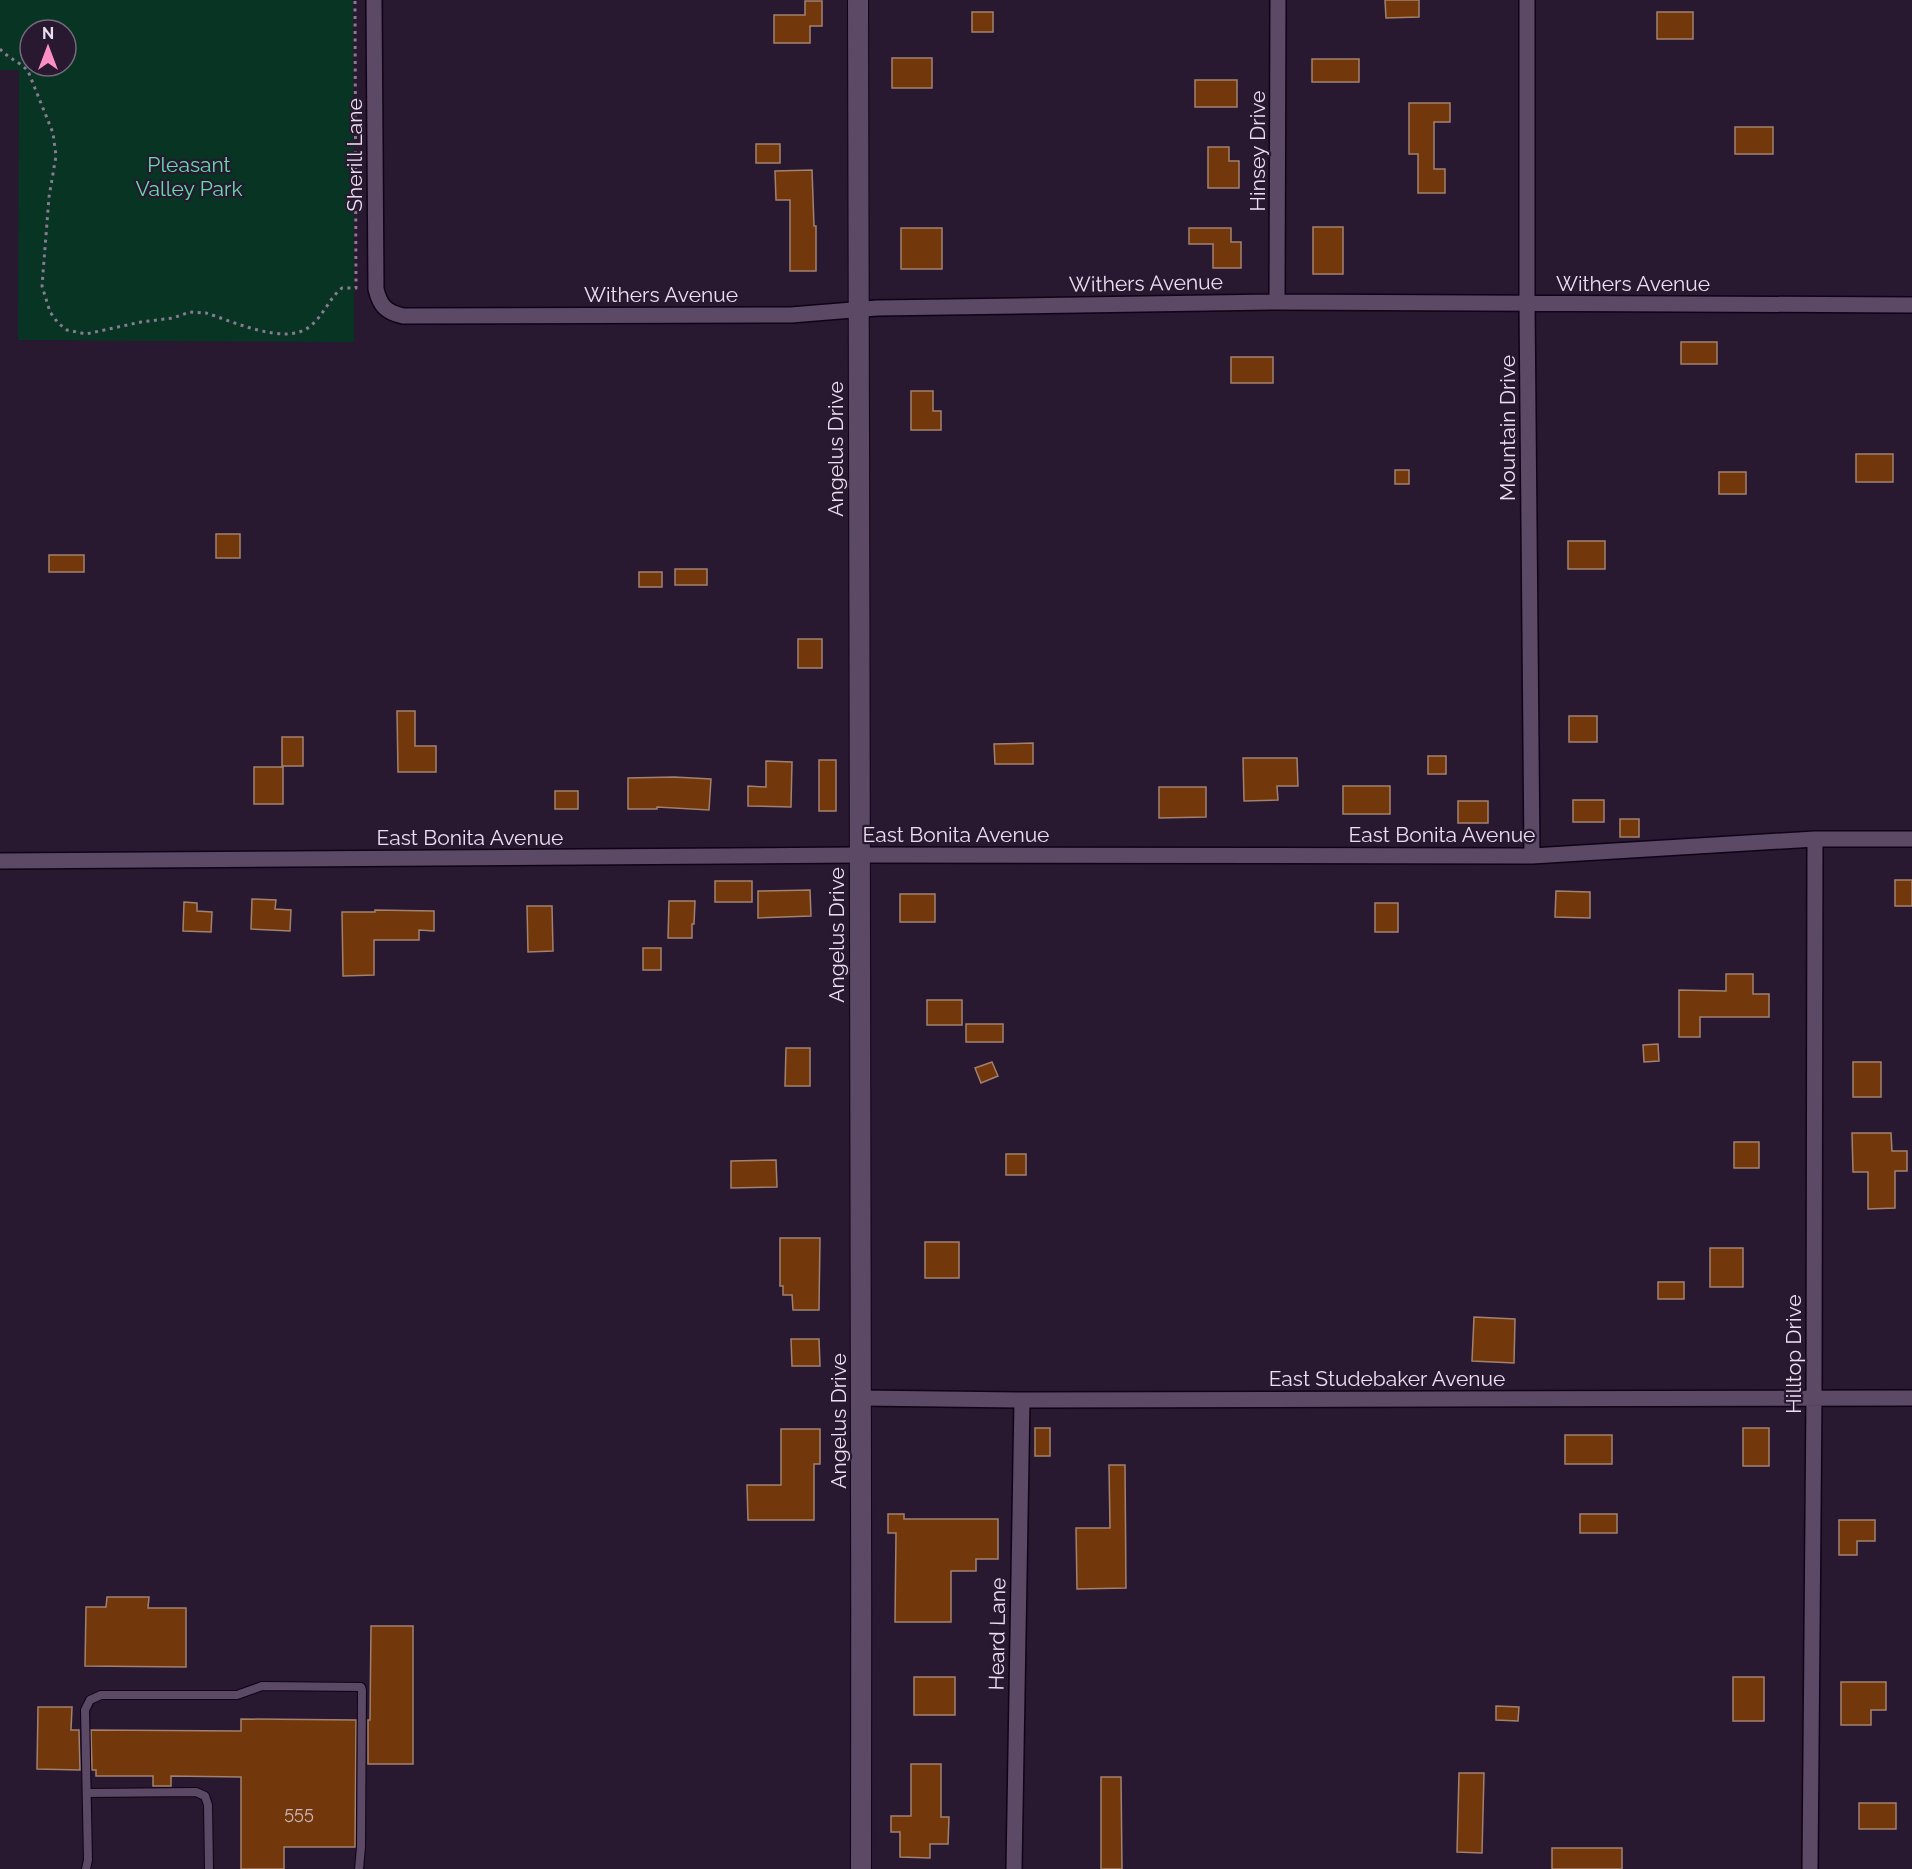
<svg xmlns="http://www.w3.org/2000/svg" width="1912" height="1869" viewBox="0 0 1912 1869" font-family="Raleway,sans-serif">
	<rect width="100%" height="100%" fill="#281830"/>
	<path fill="#083424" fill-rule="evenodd" d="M 0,0 L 353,0 L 354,342 L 18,340 L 19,70 L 0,70 ZM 30,30 L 66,30 L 66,66 L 30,66 Z"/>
	<path fill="#72370a" stroke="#a2816e" stroke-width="1.5" d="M 1385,0 L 1419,0 L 1419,17 L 1386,18 Z
		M 805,1 L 822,1 L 822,26 L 810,26 L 810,43 L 774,43 L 774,15 L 805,15 Z
		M 972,12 L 993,12 L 993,32 L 972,32 Z
		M 1657,12 L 1693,12 L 1693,39 L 1657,39 Z
		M 892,58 L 932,58 L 932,88 L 892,88 Z
		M 1312,59 L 1359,59 L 1359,82 L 1312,82 Z
		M 1195,80 L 1237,80 L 1237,107 L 1195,107 Z
		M 1409,103 L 1450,103 L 1450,122 L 1434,122 L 1434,169 L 1445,169 L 1445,193 L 1418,193 L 1418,154 L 1409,154 Z
		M 1735,127 L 1773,127 L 1773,154 L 1735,154 Z
		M 756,144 L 780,144 L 780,163 L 756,163 Z
		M 1208,147 L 1229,147 L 1229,161 L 1239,161 L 1239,188 L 1208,188 Z
		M 812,170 L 814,226 L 816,226 L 816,271 L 790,271 L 790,200 L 776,200 L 775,171 Z
		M 1313,227 L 1343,227 L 1343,274 L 1313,274 Z
		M 901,228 L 942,228 L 942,269 L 901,269 Z
		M 1189,228 L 1231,228 L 1231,242 L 1241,242 L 1241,268 L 1213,268 L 1213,244 L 1189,244 Z
		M 1681,342 L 1717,342 L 1717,364 L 1681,364 Z
		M 1231,357 L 1273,357 L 1273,383 L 1231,383 Z
		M 911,391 L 933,391 L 933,411 L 941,411 L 941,430 L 911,430 Z
		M 1856,454 L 1893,454 L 1893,482 L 1856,482 Z
		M 1395,470 L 1409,470 L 1409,484 L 1395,484 Z
		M 1719,472 L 1746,472 L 1746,494 L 1719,494 Z
		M 216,534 L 240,534 L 240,558 L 216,558 Z
		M 1568,541 L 1605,541 L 1605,569 L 1568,569 Z
		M 49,555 L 84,555 L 84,572 L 49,572 Z
		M 675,569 L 707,569 L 707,585 L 675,585 Z
		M 639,572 L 662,572 L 662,587 L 639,587 Z
		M 798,639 L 822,639 L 822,668 L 798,668 Z
		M 397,711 L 415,711 L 415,746 L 436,746 L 436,772 L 398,772 Z
		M 1569,716 L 1597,716 L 1597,742 L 1569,742 Z
		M 282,737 L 303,737 L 303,766 L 282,766 Z
		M 1033,743 L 1033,764 L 995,764 L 994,744 Z
		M 1428,756 L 1446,756 L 1446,774 L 1428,774 Z
		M 1243,758 L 1297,758 L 1298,786 L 1277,786 L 1278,800 L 1244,801 Z
		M 819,760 L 836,760 L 836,811 L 819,811 Z
		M 766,761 L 792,762 L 791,807 L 748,806 L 748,786 L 766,787 Z
		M 254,767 L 283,767 L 283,804 L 254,804 Z
		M 674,777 L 711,779 L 709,810 L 657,807 L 657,809 L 628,809 L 628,778 Z
		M 1343,786 L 1390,786 L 1390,814 L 1343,814 Z
		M 1159,787 L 1206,787 L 1206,817 L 1159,818 Z
		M 555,791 L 578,791 L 578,809 L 555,809 Z
		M 1573,800 L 1604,800 L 1604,822 L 1573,822 Z
		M 1458,801 L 1488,801 L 1488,823 L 1458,823 Z
		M 1620,819 L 1639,819 L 1639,837 L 1620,837 Z
		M 1895,880 L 1912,880 L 1912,906 L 1895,906 Z
		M 715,881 L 752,881 L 752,902 L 715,902 Z
		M 810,890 L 811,916 L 758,918 L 758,891 Z
		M 1556,891 L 1590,892 L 1590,918 L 1555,917 Z
		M 900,894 L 935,894 L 935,922 L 900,922 Z
		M 252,899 L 276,900 L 275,909 L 291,910 L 290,931 L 251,929 Z
		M 669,901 L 695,901 L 694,924 L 692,924 L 692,938 L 668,938 Z
		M 184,902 L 197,903 L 197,911 L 212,912 L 211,932 L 183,931 Z
		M 1375,903 L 1398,903 L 1398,932 L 1375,932 Z
		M 527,906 L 552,906 L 553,951 L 528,952 Z
		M 375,910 L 434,911 L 434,931 L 419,930 L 419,940 L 374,940 L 374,975 L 343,976 L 342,912 L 375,912 Z
		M 643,948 L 661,948 L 661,970 L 643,970 Z
		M 1726,974 L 1753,974 L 1753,994 L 1769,994 L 1769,1017 L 1700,1017 L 1700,1037 L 1679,1037 L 1679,990 L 1726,991 Z
		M 927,1000 L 962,1000 L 962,1025 L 927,1025 Z
		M 966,1024 L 1003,1024 L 1003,1042 L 966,1042 Z
		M 1658,1044 L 1659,1061 L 1644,1062 L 1643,1045 Z
		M 786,1048 L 810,1048 L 810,1086 L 785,1086 Z
		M 992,1062 L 998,1076 L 981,1083 L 975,1068 Z
		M 1853,1062 L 1881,1062 L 1881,1097 L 1853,1097 Z
		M 1852,1133 L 1891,1133 L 1892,1151 L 1907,1151 L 1907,1171 L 1895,1171 L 1895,1208 L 1868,1209 L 1868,1172 L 1853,1172 Z
		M 1734,1142 L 1759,1142 L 1759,1168 L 1734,1168 Z
		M 1006,1154 L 1026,1154 L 1026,1175 L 1006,1175 Z
		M 776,1160 L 777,1187 L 731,1188 L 731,1161 Z
		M 780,1238 L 820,1238 L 819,1310 L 793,1310 L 792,1295 L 783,1295 L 783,1286 L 780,1286 Z
		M 925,1242 L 959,1242 L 959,1278 L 925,1278 Z
		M 1710,1248 L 1743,1248 L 1743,1287 L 1710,1287 Z
		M 1658,1282 L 1684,1282 L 1684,1299 L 1658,1299 Z
		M 1474,1317 L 1515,1319 L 1514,1363 L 1472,1361 Z
		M 791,1339 L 819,1339 L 820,1366 L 792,1366 Z
		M 1035,1428 L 1050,1428 L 1050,1456 L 1035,1456 Z
		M 1743,1428 L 1769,1428 L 1769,1466 L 1743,1466 Z
		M 781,1429 L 820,1429 L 820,1464 L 814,1464 L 814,1520 L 748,1520 L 747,1485 L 781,1485 Z
		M 1565,1435 L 1612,1435 L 1612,1464 L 1565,1464 Z
		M 1109,1465 L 1125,1465 L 1126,1588 L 1077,1589 L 1076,1528 L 1110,1528 Z
		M 888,1514 L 904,1514 L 904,1519 L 998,1519 L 998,1559 L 976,1559 L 976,1571 L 951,1571 L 951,1622 L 895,1622 L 896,1533 L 888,1533 Z
		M 1580,1514 L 1617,1514 L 1617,1533 L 1580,1533 Z
		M 1839,1520 L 1875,1520 L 1875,1541 L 1857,1541 L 1857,1555 L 1839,1555 Z
		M 107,1597 L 149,1597 L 148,1608 L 186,1608 L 186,1667 L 85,1666 L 86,1607 L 106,1607 Z
		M 371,1626 L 413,1626 L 413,1764 L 368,1764 L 368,1720 L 370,1720 Z
		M 914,1677 L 955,1677 L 955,1715 L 914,1715 Z
		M 1733,1677 L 1764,1677 L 1764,1721 L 1733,1721 Z
		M 1841,1682 L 1886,1682 L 1886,1710 L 1871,1710 L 1871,1725 L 1841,1725 Z
		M 1496,1706 L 1519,1707 L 1518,1721 L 1496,1720 Z
		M 38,1707 L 72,1707 L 71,1730 L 79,1730 L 80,1770 L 37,1769 Z
		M 241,1719 L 356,1720 L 355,1847 L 284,1847 L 284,1869 L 241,1869 L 241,1777 L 171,1776 L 171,1786 L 153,1786 L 153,1776 L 96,1776 L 96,1770 L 92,1770 L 91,1730 L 241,1731 Z
		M 911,1764 L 941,1764 L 941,1817 L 949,1817 L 948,1844 L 930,1844 L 930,1858 L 900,1857 L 900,1832 L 891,1832 L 891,1816 L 911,1816 Z
		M 1459,1773 L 1484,1773 L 1482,1853 L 1457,1852 Z
		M 1101,1777 L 1121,1777 L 1122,1869 L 1101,1869 Z
		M 1859,1803 L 1896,1803 L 1896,1829 L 1859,1829 Z
		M 1552,1848 L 1622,1848 L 1622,1869 L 1552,1869 Z"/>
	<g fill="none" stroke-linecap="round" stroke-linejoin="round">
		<g stroke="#100317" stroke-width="10">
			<path id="service" d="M 87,1793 L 196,1792 L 205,1796 L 208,1805 L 209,1869
				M 86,1869 L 88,1860 L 85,1710 L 90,1700 L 101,1695 L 237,1695 L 262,1686 L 361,1687 L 362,1690 L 361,1847 L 359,1869"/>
		</g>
		<g stroke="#100317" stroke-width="18">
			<path id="minor" d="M 374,0 L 376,289 C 380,306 386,312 403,316 L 791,315 L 877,308 L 1277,302 L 1912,305
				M 1527,0 L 1527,303 L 1532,856
				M 1277,302 L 1278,0
				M 0,861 L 859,855 L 1532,856 L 1815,839 L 1912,839
				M 862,1398 L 1022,1400 L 1912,1398
				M 1014,1869 L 1022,1400
				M 1810,1869 L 1814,1398 L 1815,839"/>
		</g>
		<g stroke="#100317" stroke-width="22">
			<path id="tertiary" d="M 858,0 C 859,623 862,1246 861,1869"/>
		</g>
		<path stroke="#887a8f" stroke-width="3" stroke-dasharray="3 4.5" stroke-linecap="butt" d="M 0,49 C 8,58 20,62 28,71 L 53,133 L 56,156 L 49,197 L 42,286 L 50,312 L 58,323 L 67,330 L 86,334 L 141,322 L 173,318 L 190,312 L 206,313 C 232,321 285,346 309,327 C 323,317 329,298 342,288 L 356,288 L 355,0"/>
		<use href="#service" stroke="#5b4965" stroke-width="8"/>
		<use href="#minor" stroke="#5b4965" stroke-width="15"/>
		<use href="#tertiary" stroke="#5b4965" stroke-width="20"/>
	</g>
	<g text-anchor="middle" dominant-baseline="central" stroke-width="4.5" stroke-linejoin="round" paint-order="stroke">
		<g font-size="18" fill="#ccb5b6">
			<text x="299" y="1812">555</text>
		</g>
		<g font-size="21" fill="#eadff0" stroke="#281830">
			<text transform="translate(1257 151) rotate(-90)">Hinsey Drive</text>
			<text transform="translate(354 155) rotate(-90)">Sherill Lane</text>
			<text transform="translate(1146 283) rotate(-1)">Withers Avenue</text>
			<text x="1633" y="283">Withers Avenue</text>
			<text x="661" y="294">Withers Avenue</text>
			<text transform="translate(1507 428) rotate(-90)">Mountain Drive</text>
			<text transform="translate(835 449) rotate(-90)">Angelus Drive</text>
			<text x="956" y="834">East Bonita Avenue</text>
			<text x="1442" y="834">East Bonita Avenue</text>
			<text x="470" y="837">East Bonita Avenue</text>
			<text transform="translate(836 935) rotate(-90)">Angelus Drive</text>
			<text transform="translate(1793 1354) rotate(-90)">Hilltop Drive</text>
			<text x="1387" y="1378">East Studebaker Avenue</text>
			<text transform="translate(838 1421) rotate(-90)">Angelus Drive</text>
			<text transform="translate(997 1634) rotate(-89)">Heard Lane</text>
		</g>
		<g font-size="21" fill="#65dcac" stroke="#281830">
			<text x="189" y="164">Pleasant<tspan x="189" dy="24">Valley Park</tspan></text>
		</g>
	</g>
	<g transform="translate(48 48)"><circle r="28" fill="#281830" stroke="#76687d" stroke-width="1.5"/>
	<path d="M0-4.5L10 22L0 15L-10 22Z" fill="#fb8fc5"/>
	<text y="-9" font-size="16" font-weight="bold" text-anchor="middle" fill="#eadff0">N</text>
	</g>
</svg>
